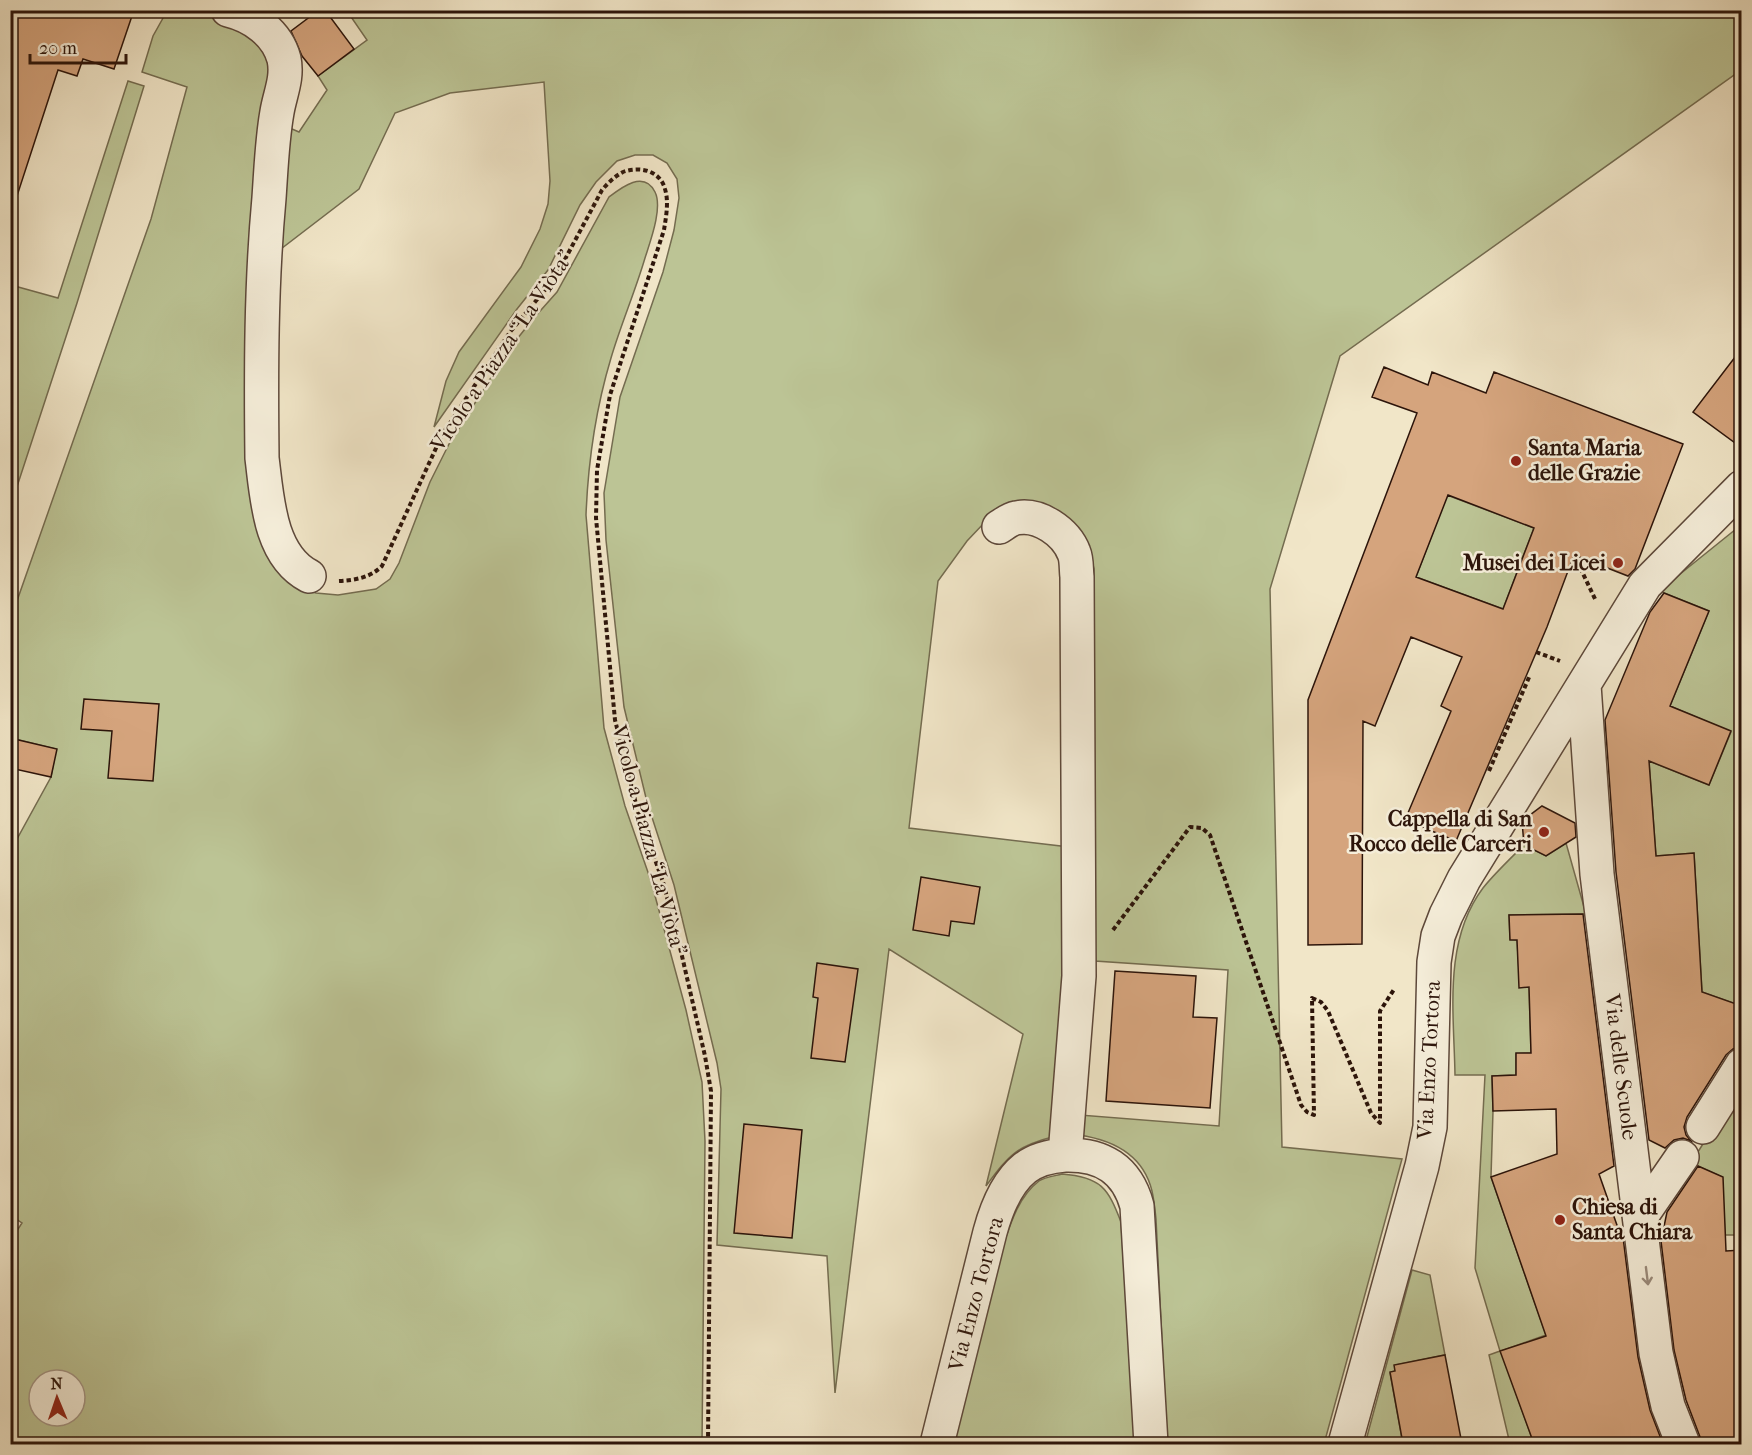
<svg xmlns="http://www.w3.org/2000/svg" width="1752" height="1455" viewBox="0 0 1752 1455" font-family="'IM FELL French Canon',serif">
	<rect width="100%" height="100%" fill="#f1e6c8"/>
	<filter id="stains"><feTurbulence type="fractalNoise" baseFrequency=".00333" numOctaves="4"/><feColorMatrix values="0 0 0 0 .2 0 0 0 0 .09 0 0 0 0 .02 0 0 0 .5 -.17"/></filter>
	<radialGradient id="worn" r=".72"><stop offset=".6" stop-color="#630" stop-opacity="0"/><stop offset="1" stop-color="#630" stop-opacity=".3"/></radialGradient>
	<path fill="#bcc495" stroke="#746c50" stroke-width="1.5" fill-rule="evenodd" d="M 167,11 L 201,11 L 230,17 L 272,47 L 253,276 L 295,584 L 316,593 L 338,595 L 376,589 L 390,579 L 399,563 L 430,482 L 449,444 L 509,349 L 533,319 L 557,292 L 609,197 C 622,187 644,170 655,192 C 663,208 650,242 645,258 C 635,292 621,324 611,358 C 596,408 588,463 586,515 L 604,728 L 625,806 L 651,881 L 686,1010 L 702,1082 L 705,1141 L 702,1444 L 11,1444 L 11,1240 L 22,1223 L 10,1215 L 11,850 L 51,777 L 56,749 L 11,738 L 11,618 L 151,219 L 187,87 L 142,72 L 153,36 ZM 39,1380 L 75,1380 L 75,1416 L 39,1416 Z
		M 347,11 L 1741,11 L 1741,70 L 1340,356 L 1270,589 L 1282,1147 L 1402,1159 L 1324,1444 L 1167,1444 L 1156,1219 C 1155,1209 1154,1200 1152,1191 C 1143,1154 1113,1140 1079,1135 L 1080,1115 L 1219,1126 L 1228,970 L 1095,961 L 1094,569 C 1088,543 1083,532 1063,514 L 986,521 L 967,541 L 938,581 L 909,828 L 1069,847 L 1056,1136 C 1016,1146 1010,1154 986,1186 L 1023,1034 L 889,949 L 835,1393 L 827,1256 L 717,1245 L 721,1089 L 717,1063 L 674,885 L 647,802 L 624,707 L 606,540 L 604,493 L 620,397 L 663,272 L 674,230 L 679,198 L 677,179 L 667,163 L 653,155 L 635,155 L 617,161 L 596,182 L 580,205 L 548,270 L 517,309 L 434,427 L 446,381 L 459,352 L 521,267 L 540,229 L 548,204 L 550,181 L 544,82 L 450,93 L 395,113 L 359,189 L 273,255 L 283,125 L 299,132 L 327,90 L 318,76 L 367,40 Z
		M 128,81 L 144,86 L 77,303 L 11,505 L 11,285 L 58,298 Z
		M 1447,495 L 1534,528 L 1503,609 L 1416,577 Z
		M 1741,525 L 1741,1006 L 1702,992 L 1694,853 L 1656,856 L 1649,761 L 1709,785 L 1731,732 L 1670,706 L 1709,611 L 1659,591 Z
		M 1566,843 L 1586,914 L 1509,915 L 1510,939 L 1517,940 L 1520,987 L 1529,987 L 1531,1053 L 1516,1054 L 1516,1075 L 1492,1076 L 1493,1111 L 1491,1177 L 1546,1335 L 1501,1351 L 1534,1444 L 1510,1444 L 1489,1355 L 1500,1351 L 1475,1268 L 1485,1075 L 1455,1075 C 1454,1013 1443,941 1483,888 C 1495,873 1510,859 1524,845 L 1546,856 Z
		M 1741,1083 L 1741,1235 L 1725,1235 L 1722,1177 L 1691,1163 Z
		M 1062,1174 C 1101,1177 1108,1188 1121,1222 L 1135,1444 L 953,1444 L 1002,1249 C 1010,1225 1018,1197 1039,1181 C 1045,1177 1055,1176 1062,1174 Z
		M 1412,1270 L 1430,1275 L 1445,1355 L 1395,1365 L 1395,1371 L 1390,1373 L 1403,1444 L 1365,1444 Z"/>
	<path fill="#d5a47d" stroke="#2c140a" stroke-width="1.5" fill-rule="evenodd" d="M 10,10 L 134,10 L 114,69 L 83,59 L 77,76 L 58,70 L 16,199 L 10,198 Z
		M 319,10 L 325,10 L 354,49 L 318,76 L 302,56 L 291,31 Z
		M 1742,348 L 1742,448 L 1693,412 Z
		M 1384,367 L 1428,385 L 1432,372 L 1486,393 L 1494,372 L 1683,444 L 1635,569 L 1628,576 L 1574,555 L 1547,627 L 1456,841 L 1405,820 L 1451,711 L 1441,706 L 1462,657 L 1411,637 L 1375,726 L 1363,721 L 1362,944 L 1308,945 L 1308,700 L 1417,413 L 1372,397 ZM 1448,495 L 1534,528 L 1503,609 L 1416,577 Z
		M 1664,593 L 1709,611 L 1670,706 L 1731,731 L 1709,785 L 1649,761 L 1656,856 L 1694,853 L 1702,992 L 1742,1006 L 1742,1046 L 1733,1049 L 1726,1055 L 1687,1117 L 1684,1127 L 1686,1135 L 1691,1141 L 1683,1138 L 1674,1140 L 1665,1148 L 1649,1140 L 1616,872 L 1605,720 L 1650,612 Z
		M 84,699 L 159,704 L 153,781 L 108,778 L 112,731 L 81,729 Z
		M 10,738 L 57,749 L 51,777 L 10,768 Z
		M 1542,806 L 1575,823 L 1576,837 L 1546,856 L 1524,845 L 1522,821 Z
		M 921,877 L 980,887 L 974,924 L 951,921 L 949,936 L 913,930 Z
		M 1583,914 L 1614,1166 L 1599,1174 L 1618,1228 L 1622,1229 L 1638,1357 L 1650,1410 L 1663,1444 L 1534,1444 L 1500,1351 L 1546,1336 L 1491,1177 L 1557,1154 L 1556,1109 L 1493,1111 L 1492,1076 L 1516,1075 L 1516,1053 L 1531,1053 L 1529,987 L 1519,988 L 1517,940 L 1510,940 L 1509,915 Z
		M 817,963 L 858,969 L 845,1062 L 811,1058 L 818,998 L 813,997 Z
		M 1115,971 L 1196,976 L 1193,1017 L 1217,1018 L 1210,1108 L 1106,1101 Z
		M 744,1124 L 802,1130 L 792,1238 L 734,1233 Z
		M 1698,1166 L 1723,1177 L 1726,1251 L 1742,1250 L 1742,1444 L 1701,1444 L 1700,1437 L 1686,1400 L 1674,1350 L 1661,1241 L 1667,1212 Z
		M 1445,1355 L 1462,1444 L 1403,1444 L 1390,1372 L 1395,1371 L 1394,1365 Z"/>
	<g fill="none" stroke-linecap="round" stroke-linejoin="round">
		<g stroke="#5d483a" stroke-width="36">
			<path id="minor" d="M 228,10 C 253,16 277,33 284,59 C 288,78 280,94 277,112 C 272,140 271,170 269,198 C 261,285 261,371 262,458 C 267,497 269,555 309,576
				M 999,527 C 1004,524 1010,519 1016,518 C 1039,513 1066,532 1074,553 C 1077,560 1076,570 1077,577 L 1079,976 L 1065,1155
				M 1584,685 L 1597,874 L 1656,1353 L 1668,1406 L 1683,1444
				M 1703,1127 L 1742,1065
				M 1640,1218 L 1682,1157
				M 937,1444 L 990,1232 C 996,1210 1006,1183 1025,1168 C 1037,1159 1051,1156 1065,1155 C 1102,1154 1127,1169 1137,1206 L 1151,1444
				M 1345,1444 L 1422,1166 L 1430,1127 L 1434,962 L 1438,936 L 1446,915 L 1464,879 L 1645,585 L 1742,487"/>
		</g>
		<path stroke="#2c140a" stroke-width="4" stroke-dasharray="4.5 3" stroke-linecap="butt" d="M 1577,561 L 1596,601
			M 339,581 C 355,580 370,578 382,566 L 442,435 L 510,332 L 555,278 L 602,190 C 608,183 615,176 623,172 C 639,166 660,170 665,189 C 669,202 666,217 664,230 L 610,395 L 597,470 L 596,518 L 615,720 L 638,812 L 663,882 L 679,943 L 705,1056 L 711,1091 L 708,1444
			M 1536,652 L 1560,661
			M 1489,771 L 1530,675
			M 1113,930 L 1190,827 L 1202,828 L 1210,835 L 1301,1105 L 1307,1112 L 1314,1115 L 1312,998 L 1321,1002 L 1328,1011 L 1371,1113 L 1380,1123 L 1380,1011 L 1395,988"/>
		<use href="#minor" stroke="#f6efdb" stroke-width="33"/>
	</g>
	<defs><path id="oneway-shaft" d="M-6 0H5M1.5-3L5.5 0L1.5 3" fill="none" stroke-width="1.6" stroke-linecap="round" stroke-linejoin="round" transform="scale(1.5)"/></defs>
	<use stroke="#9b8c7d" href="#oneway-shaft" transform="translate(1647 1276) rotate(83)"/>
	<g fill="#8f2418" stroke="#f6efdb" stroke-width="2">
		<circle cx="1516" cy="461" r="6"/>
		<circle cx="1618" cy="563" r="6"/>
		<circle cx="1544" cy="832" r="6"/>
		<circle cx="1560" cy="1220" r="6"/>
	</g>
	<g text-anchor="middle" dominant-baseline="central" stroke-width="5" stroke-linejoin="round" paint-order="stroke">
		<g font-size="22" fill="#2c140a" stroke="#f6efdb">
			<text transform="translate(502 351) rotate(-56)">Vicolo a Piazza “La Viòta”</text>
			<text transform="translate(649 840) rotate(75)">Vicolo a Piazza “La Viòta”</text>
			<text transform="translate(1429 1060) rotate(-87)">Via Enzo Tortora</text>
			<text transform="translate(1621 1067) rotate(83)">Via delle Scuole</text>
			<text transform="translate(976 1294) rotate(-75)">Via Enzo Tortora</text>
		</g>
		<g font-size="22" font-weight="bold" fill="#2c140a" stroke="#f6efdb" text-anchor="start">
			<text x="1528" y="448">Santa Maria<tspan x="1528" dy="25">delle Grazie</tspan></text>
			<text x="1606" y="563" text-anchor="end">Musei dei Licei</text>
			<text x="1532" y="819" text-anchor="end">Cappella di San<tspan x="1532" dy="25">Rocco delle Carceri</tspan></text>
			<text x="1572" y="1207">Chiesa di<tspan x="1572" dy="25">Santa Chiara</tspan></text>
		</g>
	</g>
	<rect width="1752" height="1455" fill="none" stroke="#f1e6c8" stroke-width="36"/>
	<rect x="12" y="12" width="1728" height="1431" fill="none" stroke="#2c140a" stroke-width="3"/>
	<rect x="18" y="18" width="1716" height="1419" fill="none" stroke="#2c140a" stroke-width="1.5"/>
	<g transform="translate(57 1398) rotate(358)"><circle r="28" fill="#f6efdb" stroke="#a59787" stroke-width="1.5"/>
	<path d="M0-4.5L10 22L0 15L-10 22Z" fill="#8f2418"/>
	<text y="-9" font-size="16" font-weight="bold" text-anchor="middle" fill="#2c140a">N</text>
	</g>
	<path d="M30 54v9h96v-9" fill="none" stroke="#2c140a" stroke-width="3"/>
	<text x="39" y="54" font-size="18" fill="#2c140a" stroke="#f6efdb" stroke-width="4.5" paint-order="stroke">20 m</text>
	<rect width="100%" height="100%" filter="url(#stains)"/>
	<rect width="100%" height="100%" fill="url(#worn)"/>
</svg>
